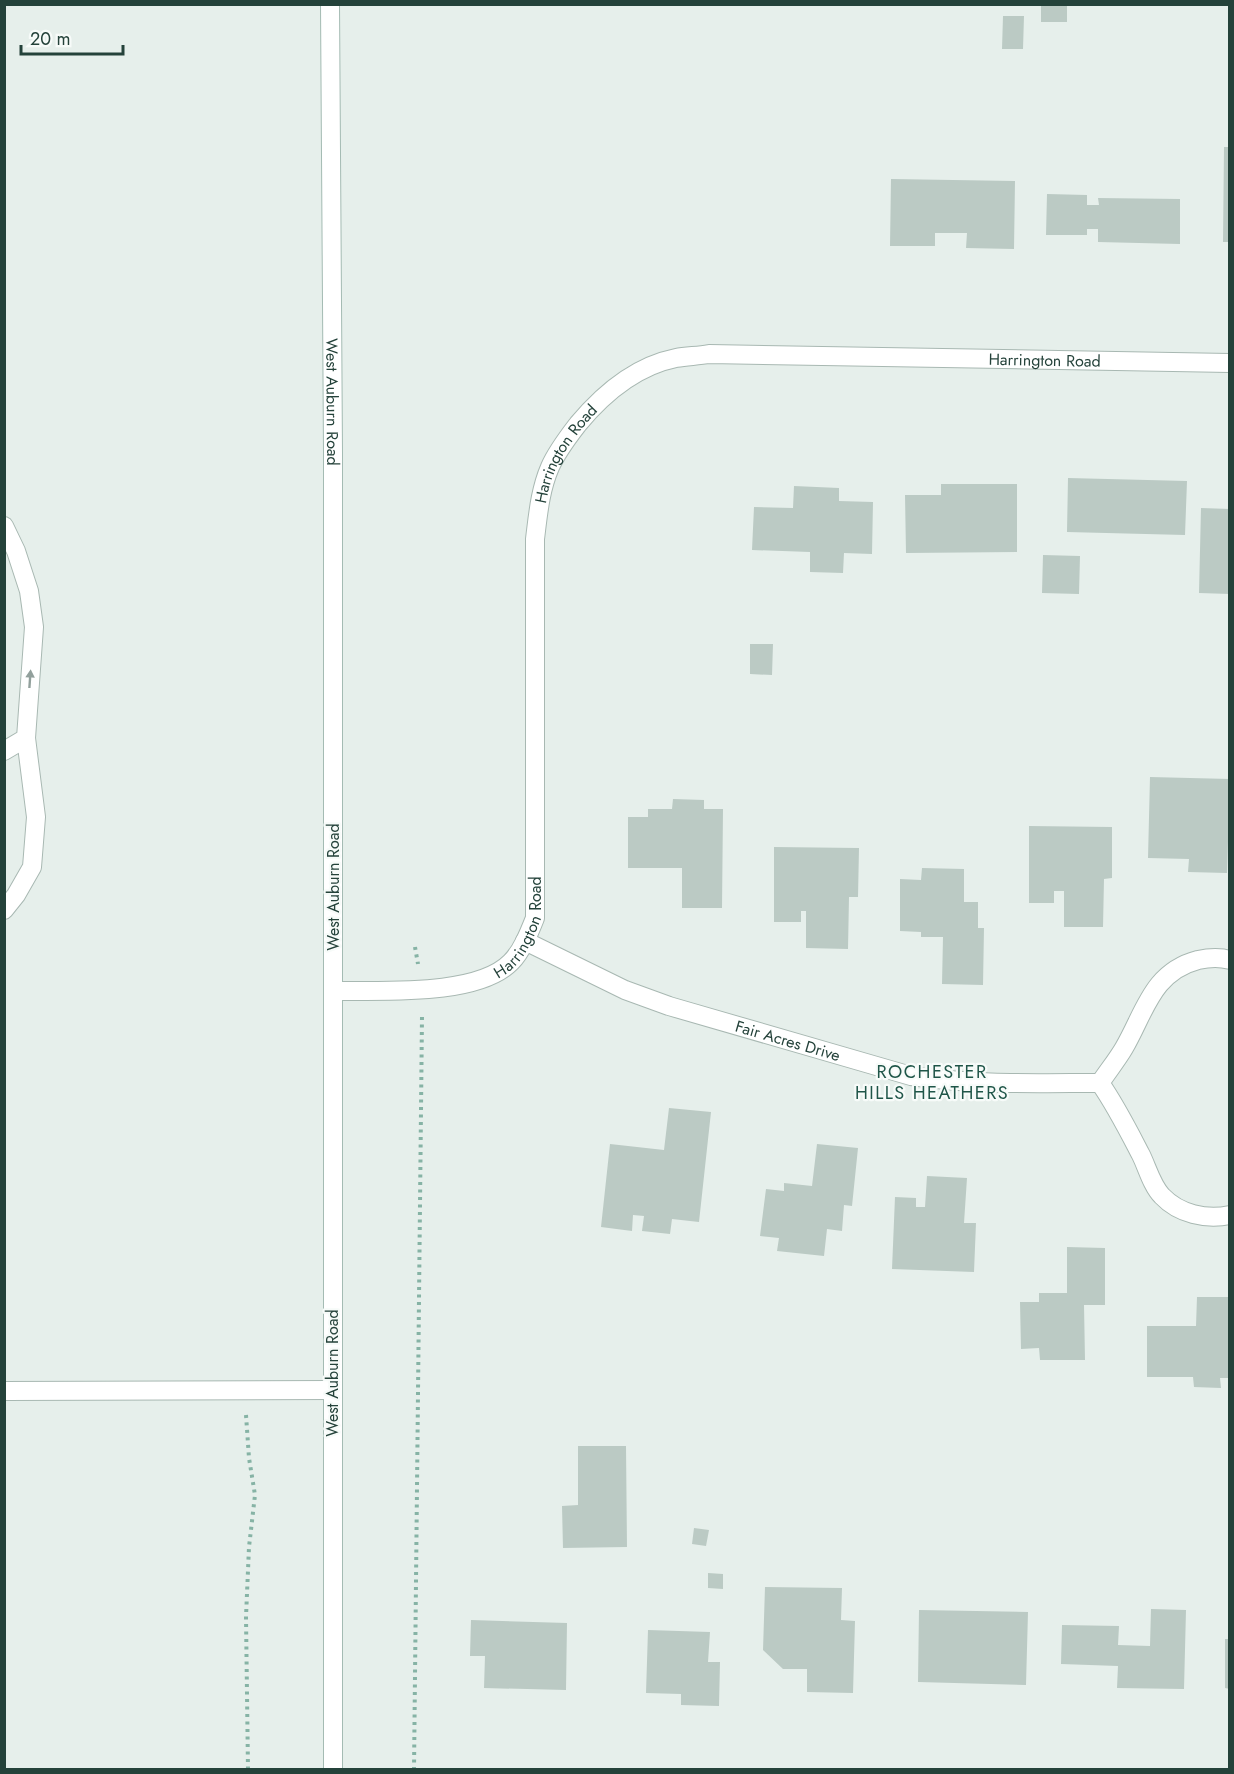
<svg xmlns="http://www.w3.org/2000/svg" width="1234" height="1774" viewBox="0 0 1234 1774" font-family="Jost,sans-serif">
	<rect width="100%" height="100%" fill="#e6efeb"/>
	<path fill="#bbcac4" d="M 1041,4 L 1067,4 L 1067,22 L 1041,22 Z
		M 1003,16 L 1024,16 L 1023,49 L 1002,49 Z
		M 1224,147 L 1230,147 L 1230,242 L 1223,242 Z
		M 891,179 L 1015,181 L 1014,249 L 966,248 L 967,233 L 935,233 L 935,246 L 890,246 Z
		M 1047,194 L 1087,195 L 1087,205 L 1099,205 L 1098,198 L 1180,199 L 1180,244 L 1098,242 L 1098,229 L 1087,229 L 1087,235 L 1046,235 Z
		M 1068,478 L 1187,481 L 1185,535 L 1067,532 Z
		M 941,484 L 1017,484 L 1017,552 L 906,553 L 905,495 L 941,495 Z
		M 794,486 L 839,488 L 839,501 L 873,502 L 872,554 L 844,553 L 843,573 L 810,572 L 810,552 L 752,550 L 754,507 L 793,508 Z
		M 1201,508 L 1230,509 L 1230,594 L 1199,593 Z
		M 1043,555 L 1080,556 L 1079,594 L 1042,593 Z
		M 750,644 L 773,644 L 772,675 L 750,674 Z
		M 1150,777 L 1230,779 L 1227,873 L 1188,872 L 1189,859 L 1148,858 Z
		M 673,799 L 704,800 L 704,809 L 723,809 L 722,908 L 682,908 L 682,868 L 628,868 L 628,817 L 648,817 L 648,809 L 672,809 Z
		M 1029,826 L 1112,827 L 1112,878 L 1104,879 L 1103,927 L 1064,927 L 1064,891 L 1054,891 L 1054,903 L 1029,903 Z
		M 774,847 L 859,848 L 858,897 L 849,897 L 848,949 L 806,948 L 806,911 L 801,911 L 801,922 L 774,922 Z
		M 922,868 L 964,869 L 964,902 L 978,902 L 978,928 L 984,928 L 983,985 L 942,984 L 943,937 L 921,937 L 921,932 L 900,931 L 900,879 L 921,880 Z
		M 669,1108 L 711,1112 L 699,1222 L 672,1219 L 670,1234 L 642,1231 L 644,1216 L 633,1215 L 632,1231 L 601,1227 L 610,1144 L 664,1150 Z
		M 817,1144 L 858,1148 L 852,1206 L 844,1205 L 842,1231 L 827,1229 L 824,1256 L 777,1251 L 779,1238 L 760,1236 L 766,1189 L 784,1191 L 784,1183 L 812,1186 Z
		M 927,1176 L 967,1178 L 964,1223 L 976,1223 L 974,1272 L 892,1269 L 895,1197 L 916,1198 L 916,1207 L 925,1207 Z
		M 1067,1247 L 1105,1248 L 1105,1305 L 1084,1305 L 1085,1360 L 1040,1360 L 1039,1348 L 1021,1349 L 1020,1302 L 1039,1302 L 1039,1293 L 1067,1293 Z
		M 1197,1297 L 1230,1297 L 1230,1378 L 1220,1378 L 1221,1388 L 1194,1387 L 1193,1377 L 1147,1377 L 1147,1326 L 1196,1326 Z
		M 578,1446 L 626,1446 L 627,1547 L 563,1548 L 562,1506 L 578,1505 Z
		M 694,1528 L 709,1530 L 706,1546 L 692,1544 Z
		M 708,1573 L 723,1574 L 723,1589 L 708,1588 Z
		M 765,1587 L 842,1588 L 841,1620 L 855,1621 L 853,1693 L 807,1692 L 807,1669 L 783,1669 L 763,1650 Z
		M 1151,1609 L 1186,1610 L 1184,1689 L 1117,1688 L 1118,1666 L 1061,1664 L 1062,1625 L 1119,1626 L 1118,1645 L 1150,1646 Z
		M 919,1610 L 1028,1612 L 1026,1685 L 918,1682 Z
		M 471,1620 L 567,1623 L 566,1690 L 484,1688 L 485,1656 L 470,1656 Z
		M 648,1630 L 710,1632 L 708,1662 L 720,1662 L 719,1706 L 681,1705 L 681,1694 L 646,1693 Z
		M 1225,1639 L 1230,1639 L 1230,1689 L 1225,1688 Z"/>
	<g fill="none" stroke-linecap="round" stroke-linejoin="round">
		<g stroke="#a8b8b2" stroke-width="20">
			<path id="service" d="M 4,526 L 16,551 L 29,591 L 34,627 L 26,738 L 36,817 L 32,867 L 16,895 L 4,910
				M 4,751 L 26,738
				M 4,1391 L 332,1390"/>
		</g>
		<g stroke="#a8b8b2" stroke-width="20">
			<g id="minor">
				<path id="s1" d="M 525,941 L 625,990 L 669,1006 L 911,1076 C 974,1085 1037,1083 1100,1083"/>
				<path id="s2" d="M 333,991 C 380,990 477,997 511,962 C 522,951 529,933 535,918 L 535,539 C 538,515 540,490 550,467 C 557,451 568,437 578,424 C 603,394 636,366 676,358 C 687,356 698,356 709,354 L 1230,363"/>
				<path d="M 1100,1083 C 1116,1106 1128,1130 1141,1155 C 1147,1167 1152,1186 1162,1196 C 1179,1214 1206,1220 1230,1215"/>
				<path d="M 1100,1083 C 1108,1071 1117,1060 1124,1048 C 1145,1012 1152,972 1198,960 C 1207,958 1220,957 1230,960"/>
			</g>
		</g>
		<g stroke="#a4bbb3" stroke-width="20">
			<g id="secondary">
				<path id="s3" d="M 330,4 L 333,452 L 333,1770"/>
			</g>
		</g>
		<path stroke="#86b3a5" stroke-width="4" stroke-dasharray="3 4.5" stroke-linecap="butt" d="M 415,947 L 418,964
			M 246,1415 L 249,1458 L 255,1495 L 249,1547 L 246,1617 L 248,1770
			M 414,1770 L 422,1016"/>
		<use href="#service" stroke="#fff" stroke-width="18"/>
		<use href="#minor" stroke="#fff" stroke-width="18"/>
		<use href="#secondary" stroke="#fff" stroke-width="18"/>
	</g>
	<defs><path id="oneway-solid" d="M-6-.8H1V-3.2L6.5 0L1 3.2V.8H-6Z" transform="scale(1.5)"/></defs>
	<use fill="#92a09c" href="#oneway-solid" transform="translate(30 679) rotate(-86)"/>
	<g text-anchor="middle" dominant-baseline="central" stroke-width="4.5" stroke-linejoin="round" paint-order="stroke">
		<g font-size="16" fill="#24423a" stroke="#f7fbf9">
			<text stroke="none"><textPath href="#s2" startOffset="1228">Harrington Road</textPath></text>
			<text stroke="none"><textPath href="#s3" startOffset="398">West Auburn Road</textPath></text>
			<text stroke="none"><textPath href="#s2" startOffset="706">Harrington Road</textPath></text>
			<text transform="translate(333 887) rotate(-90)">West Auburn Road</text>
			<text stroke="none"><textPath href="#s2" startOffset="220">Harrington Road</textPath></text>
			<text stroke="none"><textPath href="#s1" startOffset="282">Fair Acres Drive</textPath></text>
			<text transform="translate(332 1373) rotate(-90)">West Auburn Road</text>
		</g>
		<g font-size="18" letter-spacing="1.5" fill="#1f5548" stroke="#f7fbf9">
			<text x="932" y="1072">ROCHESTER<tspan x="932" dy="21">HILLS HEATHERS</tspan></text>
		</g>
	</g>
	<rect width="1234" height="1774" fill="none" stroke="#24423a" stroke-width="12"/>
	<path d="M21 45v9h102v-9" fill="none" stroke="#24423a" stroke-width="3"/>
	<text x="30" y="45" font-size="18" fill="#24423a" stroke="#f7fbf9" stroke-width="4.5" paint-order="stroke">20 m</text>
</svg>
